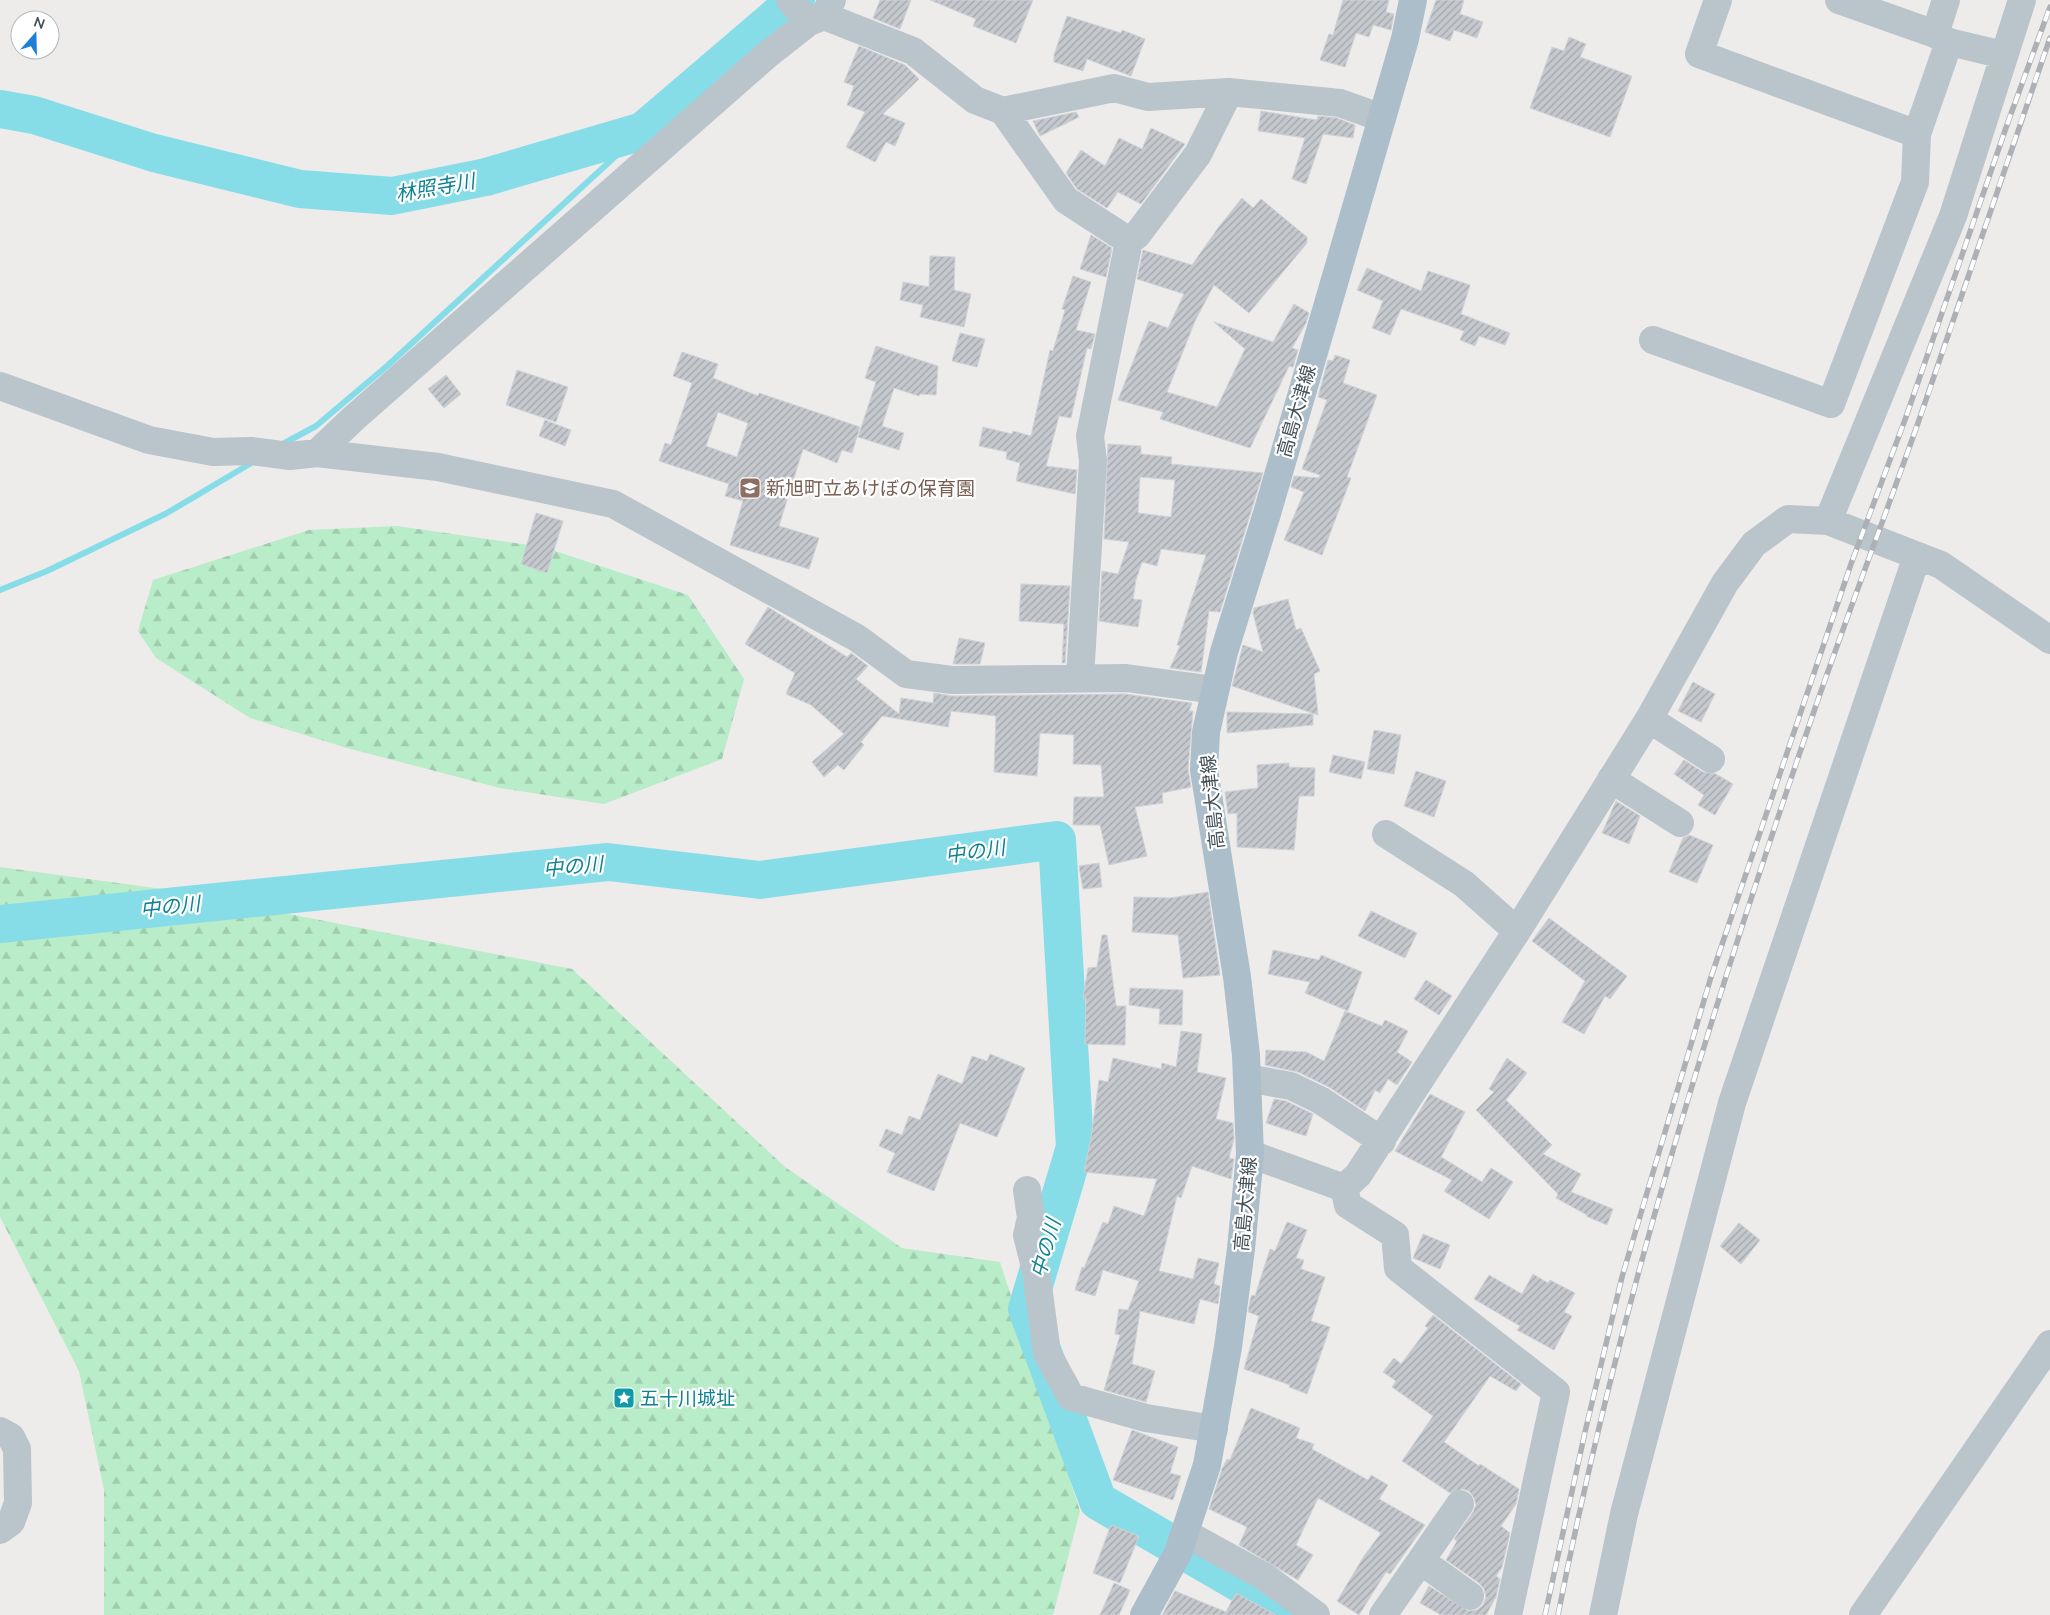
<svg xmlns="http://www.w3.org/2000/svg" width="2050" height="1615" viewBox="0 0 2050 1615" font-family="Mulish,'Noto Sans JP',sans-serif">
	<defs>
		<pattern id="forest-firs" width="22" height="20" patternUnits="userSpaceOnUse" patternTransform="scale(1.25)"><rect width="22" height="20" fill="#b9ecc8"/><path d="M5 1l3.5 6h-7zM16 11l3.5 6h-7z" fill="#a0ccae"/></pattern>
		<pattern id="building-hatch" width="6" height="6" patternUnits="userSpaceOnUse" patternTransform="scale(1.25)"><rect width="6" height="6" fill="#c5c9ce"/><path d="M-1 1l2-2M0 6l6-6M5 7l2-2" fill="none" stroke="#a2a6aa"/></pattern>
	</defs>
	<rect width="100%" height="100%" fill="#eeebeb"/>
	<path fill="url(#forest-firs)" d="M 397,526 L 543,547 L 688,595 L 744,679 L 722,759 L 604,804 L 500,788 L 347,748 L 250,718 L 156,658 L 138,631 L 153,580 L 309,530 Z
		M 0,867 L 155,888 L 572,969 L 785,1167 L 902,1248 L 1000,1262 L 1080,1511 L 1053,1615 L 104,1615 L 104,1490 L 79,1371 L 0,1217 Z"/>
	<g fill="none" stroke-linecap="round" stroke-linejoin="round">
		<path stroke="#86dde8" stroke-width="6" d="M 281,445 L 316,426 L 387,366 L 643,131
			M 0,590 L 47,571 L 167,513 L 253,462"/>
		<path stroke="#86dde8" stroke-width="38" d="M 0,109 L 34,115 L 154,153 L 300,189 L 392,196 L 486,177 L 643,131 L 796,0
			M 0,924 L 608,862 L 760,880 L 1057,840 L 1075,1147 L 1027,1309 L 1098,1501 L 1241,1584 L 1283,1615"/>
	</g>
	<path fill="url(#building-hatch)" stroke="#cfd2d7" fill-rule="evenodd" d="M 880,0 L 911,0 L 900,29 L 873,18 Z
		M 930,0 L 1033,0 L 1016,43 L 973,26 L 976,19 Z
		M 1343,0 L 1389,0 L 1386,12 L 1394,14 L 1391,30 L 1373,25 L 1369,37 L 1356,33 L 1345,67 L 1320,60 L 1329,34 L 1333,35 Z
		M 1436,0 L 1464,0 L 1460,14 L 1483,22 L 1477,38 L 1454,30 L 1450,41 L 1425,32 Z
		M 1067,16 L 1121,33 L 1122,30 L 1145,39 L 1131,76 L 1087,59 L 1083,71 L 1054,62 L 1054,55 Z
		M 1569,37 L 1586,44 L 1580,57 L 1632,76 L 1610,137 L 1530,108 L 1552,47 L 1564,51 Z
		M 859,46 L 905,65 L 919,79 L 883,114 L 905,123 L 895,146 L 886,142 L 875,162 L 846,147 L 865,112 L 847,105 L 854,86 L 844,82 Z
		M 1261,111 L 1317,120 L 1318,116 L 1337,118 L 1355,125 L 1353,138 L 1323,134 L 1306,184 L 1292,179 L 1305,138 L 1258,131 Z
		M 1076,112 L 1079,117 L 1040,136 L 1033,121 Z
		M 1151,128 L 1185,144 L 1141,204 L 1118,192 L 1107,208 L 1077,189 L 1066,173 L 1081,150 L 1105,166 L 1119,138 L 1142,149 Z
		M 1242,198 L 1253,208 L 1261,199 L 1307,237 L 1307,243 L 1249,313 L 1214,285 L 1195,321 L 1167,392 L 1217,407 L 1245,349 L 1214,322 L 1273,342 L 1294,304 L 1309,313 L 1306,323 L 1292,348 L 1298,350 L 1293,367 L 1289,366 L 1250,448 L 1160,419 L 1163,412 L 1118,400 L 1149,321 L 1168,328 L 1184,294 L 1137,279 L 1143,250 L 1192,265 L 1218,228 Z
		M 1091,235 L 1112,248 L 1106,277 L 1080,269 Z
		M 930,256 L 955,257 L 954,290 L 971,294 L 964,327 L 920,317 L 923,305 L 900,300 L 903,282 L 929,287 Z
		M 1367,268 L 1421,291 L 1428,271 L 1470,285 L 1461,314 L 1510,333 L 1505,345 L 1479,336 L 1475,346 L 1460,340 L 1464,331 L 1401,309 L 1390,335 L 1372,328 L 1383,301 L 1357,290 Z
		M 1073,276 L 1091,282 L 1076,330 L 1095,334 L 1091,349 L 1087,348 L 1071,418 L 1059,416 L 1046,466 L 1077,470 L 1075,494 L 1016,481 L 1020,463 L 1006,459 L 1007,452 L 979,446 L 983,427 L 1012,434 L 1013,431 L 1031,436 L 1050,350 L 1053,351 L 1065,310 L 1062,309 Z
		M 960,333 L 985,339 L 977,367 L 952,361 Z
		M 876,346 L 938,366 L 936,395 L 920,394 L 919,396 L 894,388 L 882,426 L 904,433 L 899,450 L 858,437 L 876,382 L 865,378 Z
		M 682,352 L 718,364 L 713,378 L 758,396 L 759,393 L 860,427 L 852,453 L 842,450 L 837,463 L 803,449 L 779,526 L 819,538 L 809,569 L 730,545 L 743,501 L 725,496 L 729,484 L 659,461 L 665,443 L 671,445 L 692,383 L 673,376 ZM 718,412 L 748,423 L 737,457 L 706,446 Z
		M 1335,355 L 1350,360 L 1343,383 L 1377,395 L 1347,477 L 1351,478 L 1322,555 L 1284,540 L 1304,492 L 1291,487 L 1294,476 L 1319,478 L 1320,475 L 1302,469 L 1327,400 L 1318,397 L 1328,360 L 1333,361 Z
		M 517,370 L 568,387 L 556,422 L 506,405 Z
		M 446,375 L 461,394 L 444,408 L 428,389 Z
		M 545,420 L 571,430 L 565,446 L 539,436 Z
		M 1108,444 L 1141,446 L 1141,454 L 1172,457 L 1171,464 L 1263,473 L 1220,612 L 1209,611 L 1201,672 L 1170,668 L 1180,646 L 1177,645 L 1206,555 L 1161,549 L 1157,566 L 1142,562 L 1136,580 L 1133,599 L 1142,600 L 1138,627 L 1099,621 L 1102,571 L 1118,574 L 1129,542 L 1104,539 ZM 1140,477 L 1175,480 L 1171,517 L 1138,513 Z
		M 536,513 L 563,521 L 547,573 L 521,564 Z
		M 1021,584 L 1070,586 L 1065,663 L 1062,663 L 1064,624 L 1019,621 Z
		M 1288,599 L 1296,630 L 1301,628 L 1320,671 L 1314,674 L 1318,715 L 1232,686 L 1243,645 L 1263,652 L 1253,613 L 1254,608 Z
		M 768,607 L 847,657 L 851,653 L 868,666 L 856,679 L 899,714 L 901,698 L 933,703 L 934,693 L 952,696 L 1125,694 L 1192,703 L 1189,711 L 1193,711 L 1188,769 L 1191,787 L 1162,793 L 1163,803 L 1135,807 L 1147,856 L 1109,865 L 1100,825 L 1073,825 L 1074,797 L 1104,797 L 1101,765 L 1073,764 L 1074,735 L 1040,733 L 1037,776 L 994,772 L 996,716 L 951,711 L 948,727 L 882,716 L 861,742 L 864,745 L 844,770 L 838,765 L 824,777 L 812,762 L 844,734 L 811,705 L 786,694 L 795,673 L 745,644 Z
		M 959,638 L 985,643 L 980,664 L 953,664 Z
		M 1693,682 L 1715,694 L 1701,722 L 1678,711 Z
		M 1227,712 L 1313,714 L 1313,725 L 1227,733 Z
		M 1374,730 L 1401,735 L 1394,774 L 1367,769 Z
		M 1333,755 L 1365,762 L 1361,779 L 1329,772 Z
		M 1684,760 L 1703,772 L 1716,774 L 1733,784 L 1715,815 L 1698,805 L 1704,795 L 1674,774 Z
		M 1289,763 L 1289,767 L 1315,768 L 1314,796 L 1299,796 L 1294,850 L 1237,847 L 1237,813 L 1228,814 L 1225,792 L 1258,788 L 1257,765 Z
		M 1416,771 L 1446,781 L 1434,817 L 1404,806 Z
		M 1616,801 L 1640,816 L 1629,844 L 1602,833 Z
		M 1689,835 L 1713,845 L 1697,883 L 1669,872 L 1683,838 Z
		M 1099,863 L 1102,887 L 1083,889 L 1079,866 Z
		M 1208,892 L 1220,975 L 1183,978 L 1178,935 L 1132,932 L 1134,897 L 1170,898 Z
		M 1371,911 L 1417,933 L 1405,958 L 1358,936 Z
		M 1549,918 L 1627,976 L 1610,999 L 1605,996 L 1584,1034 L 1562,1022 L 1585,981 L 1532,941 Z
		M 1102,935 L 1107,935 L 1116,1006 L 1126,1006 L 1125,1045 L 1085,1044 L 1086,998 L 1083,998 L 1088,968 L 1097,967 Z
		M 1273,950 L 1319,960 L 1321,955 L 1362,972 L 1348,1011 L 1305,993 L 1310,982 L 1268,974 Z
		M 1426,980 L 1452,996 L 1439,1015 L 1414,999 Z
		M 1130,988 L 1183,990 L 1182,1025 L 1159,1024 L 1160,1009 L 1129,1005 Z
		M 1345,1011 L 1382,1026 L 1385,1020 L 1408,1031 L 1397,1052 L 1412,1062 L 1397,1085 L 1388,1079 L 1380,1093 L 1375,1090 L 1365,1111 L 1329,1087 L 1298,1072 L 1265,1065 L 1266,1050 L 1306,1052 L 1324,1061 Z
		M 1181,1031 L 1202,1034 L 1197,1072 L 1226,1078 L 1216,1119 L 1233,1123 L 1234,1139 L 1229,1158 L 1234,1159 L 1231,1179 L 1192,1166 L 1181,1198 L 1177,1196 L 1159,1271 L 1193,1279 L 1198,1258 L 1219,1263 L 1214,1284 L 1220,1286 L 1218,1304 L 1200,1299 L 1194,1324 L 1140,1311 L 1132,1364 L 1155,1371 L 1146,1402 L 1104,1390 L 1120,1335 L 1115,1334 L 1119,1309 L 1128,1310 L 1139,1281 L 1103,1270 L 1095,1296 L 1075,1290 L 1082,1267 L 1084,1268 L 1103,1222 L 1108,1224 L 1114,1206 L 1144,1216 L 1157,1179 L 1084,1172 L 1091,1138 L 1099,1080 L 1108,1082 L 1113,1058 L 1161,1069 L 1162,1063 L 1176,1067 Z
		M 990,1054 L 1025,1068 L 997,1137 L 960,1123 L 934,1191 L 887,1172 L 895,1153 L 879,1146 L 886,1129 L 902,1135 L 909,1116 L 920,1120 L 938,1074 L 962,1084 L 972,1056 L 987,1061 Z
		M 1507,1058 L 1527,1073 L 1506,1100 L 1552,1145 L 1543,1154 L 1581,1174 L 1571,1192 L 1613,1209 L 1607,1225 L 1586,1216 L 1587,1215 L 1556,1198 L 1558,1194 L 1476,1110 L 1494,1092 L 1489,1089 Z
		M 1430,1094 L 1465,1112 L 1441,1157 L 1482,1182 L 1491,1168 L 1513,1182 L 1489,1219 L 1444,1191 L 1452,1180 L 1395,1151 Z
		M 1274,1099 L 1286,1101 L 1313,1114 L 1306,1136 L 1266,1123 Z
		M 1287,1222 L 1307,1230 L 1296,1258 L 1304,1260 L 1301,1269 L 1325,1277 L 1311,1321 L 1330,1327 L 1307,1394 L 1289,1387 L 1290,1385 L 1244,1369 L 1259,1316 L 1248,1312 L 1250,1300 L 1252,1295 L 1255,1296 L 1270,1249 L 1275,1251 Z
		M 1739,1223 L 1760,1240 L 1741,1264 L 1720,1246 Z
		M 1423,1234 L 1450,1245 L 1440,1269 L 1413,1258 Z
		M 1533,1274 L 1548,1283 L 1550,1280 L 1575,1293 L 1564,1312 L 1572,1316 L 1554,1350 L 1517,1330 L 1520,1326 L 1474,1299 L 1489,1275 L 1522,1294 Z
		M 1433,1315 L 1521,1384 L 1516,1391 L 1490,1376 L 1444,1442 L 1479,1466 L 1480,1464 L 1519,1489 L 1516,1504 L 1501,1526 L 1510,1533 L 1502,1567 L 1496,1576 L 1500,1579 L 1496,1597 L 1486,1615 L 1441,1615 L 1420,1603 L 1429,1586 L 1468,1611 L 1477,1610 L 1483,1605 L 1486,1597 L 1484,1589 L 1479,1583 L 1446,1560 L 1457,1541 L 1454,1539 L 1473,1512 L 1476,1505 L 1474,1498 L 1469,1491 L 1462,1489 L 1450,1493 L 1402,1461 L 1433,1416 L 1392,1387 L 1396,1381 L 1383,1372 L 1394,1358 L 1401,1364 L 1428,1328 L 1425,1326 Z
		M 1251,1408 L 1300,1428 L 1296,1438 L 1314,1444 L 1312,1449 L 1368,1480 L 1371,1475 L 1388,1485 L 1379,1499 L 1425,1525 L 1390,1574 L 1386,1572 L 1359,1615 L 1337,1601 L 1364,1556 L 1381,1533 L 1318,1498 L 1296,1545 L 1313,1555 L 1298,1580 L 1239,1545 L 1247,1527 L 1209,1509 L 1222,1469 L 1227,1459 L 1230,1460 Z
		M 1132,1430 L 1178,1447 L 1170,1473 L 1181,1476 L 1173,1500 L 1113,1480 Z
		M 1111,1525 L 1139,1536 L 1120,1583 L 1093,1573 Z
		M 1114,1583 L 1130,1590 L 1119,1615 L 1100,1615 Z
		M 1175,1591 L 1226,1612 L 1236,1593 L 1276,1615 L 1162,1615 Z"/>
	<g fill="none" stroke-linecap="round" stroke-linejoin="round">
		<path stroke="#b9c4cb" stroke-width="28" d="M 790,0 L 809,22
			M 1718,0 L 1699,54 L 1917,134
			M 824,16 L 913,51 L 975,100 L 1003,111 L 1114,88 L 1148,97 L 1229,92 L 1340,103 L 1382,118
			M 1935,34 L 1946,0
			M 1949,42 L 2004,55
			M 1003,111 L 1066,200 L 1129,241
			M 1653,340 L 1831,404 L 1915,182 L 1917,134 L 1949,42 L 1935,34 L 1839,0
			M 0,386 L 149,440 L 213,452 L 252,451 L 290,456 L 317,453 L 438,467 L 613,504 L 857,638 L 906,674 L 952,680 L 1126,678 L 1215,690
			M 317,453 L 354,418 L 767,55 L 809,22 L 824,16 L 832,0
			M 1828,521 L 1953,216 L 2022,0
			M 1080,678 L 1093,461 L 1090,436 L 1129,241 L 1137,235 L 1198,154 L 1229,92
			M 1649,719 L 1711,759
			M 1611,779 L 1680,823
			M 1386,834 L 1464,884 L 1517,931
			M 1247,1078 L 1291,1086 L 1320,1100 L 1382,1141
			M 1250,1154 L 1344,1188 L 1358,1175 L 1517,931 L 1649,719 L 1725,583 L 1754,544 L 1788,519 L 1828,521 L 1941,565 L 2050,640
			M 1344,1188 L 1348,1205 L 1395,1235 L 1398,1268 L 1556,1392 L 1508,1615
			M 1027,1190 L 1031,1218 L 1027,1235 L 1036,1271 L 1047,1353 L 1071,1397 L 1146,1418 L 1214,1429
			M 0,1431 L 11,1437 L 17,1449 L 18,1503 L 11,1522 L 0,1530
			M 1185,1533 L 1265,1577 L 1316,1615
			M 1421,1561 L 1470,1596
			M 1383,1615 L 1460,1504
			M 1603,1615 L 1624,1514 L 1732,1103 L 1917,556
			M 1863,1615 L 2050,1344"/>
		<path stroke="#abbeca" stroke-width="28" d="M 1144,1615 L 1178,1553 L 1207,1465 L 1228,1347 L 1241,1249 L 1250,1154 L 1246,1055 L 1237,977 L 1204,770 L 1206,732 L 1224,652 L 1268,510 L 1405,39 L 1413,0"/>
		<g stroke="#adb1b6" stroke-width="5.5">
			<path id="rail" d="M 1545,1615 L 1585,1432 L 1622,1277 L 1711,977 L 1851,564 L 1906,417 L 2008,122 L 2050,7
				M 1558,1615 C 1618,1310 1710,1014 1811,720 C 1845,621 1883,522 1918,423 C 1963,295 2005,166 2050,38"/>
		</g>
		<use href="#rail" stroke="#fff" stroke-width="4" stroke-dasharray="11" stroke-linecap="butt"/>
	</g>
	<defs>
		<g id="school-square" transform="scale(1.125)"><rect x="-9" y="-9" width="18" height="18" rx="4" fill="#8d6e63" stroke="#fff"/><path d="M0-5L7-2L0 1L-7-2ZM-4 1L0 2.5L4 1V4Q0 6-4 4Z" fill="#fff"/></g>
		<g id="sight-square" transform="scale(1.125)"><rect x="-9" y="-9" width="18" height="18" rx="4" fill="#0f9aa8" stroke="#fff"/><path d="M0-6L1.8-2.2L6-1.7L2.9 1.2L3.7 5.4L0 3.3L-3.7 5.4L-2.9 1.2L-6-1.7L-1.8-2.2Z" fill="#fff"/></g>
	</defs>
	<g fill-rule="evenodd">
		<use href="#school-square" x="750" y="488"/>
		<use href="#sight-square" x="624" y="1398"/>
	</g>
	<g text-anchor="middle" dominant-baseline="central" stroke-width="4.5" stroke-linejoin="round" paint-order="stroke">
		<g font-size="19" fill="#445058" stroke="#fff">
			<text transform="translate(1296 411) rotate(-74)">高島大津線</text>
			<text transform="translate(1212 802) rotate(-96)">高島大津線</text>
			<text transform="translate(1245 1204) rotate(-85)">高島大津線</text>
		</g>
		<g font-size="19" fill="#785e54" stroke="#fff" text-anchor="start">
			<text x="766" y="488">新旭町立あけぼの保育園</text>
		</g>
		<g font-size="19" fill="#0d838f" stroke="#fff" text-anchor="start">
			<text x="640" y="1398">五十川城址</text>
		</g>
		<g font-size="20" font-style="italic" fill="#0f8292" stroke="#fff">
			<text transform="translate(435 187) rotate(-10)">林照寺川</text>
			<text transform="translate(975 851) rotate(-8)">中の川</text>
			<text transform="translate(573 866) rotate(-5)">中の川</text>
			<text transform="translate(170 906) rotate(-6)">中の川</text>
			<text transform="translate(1045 1248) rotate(-74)">中の川</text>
		</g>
	</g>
	<g transform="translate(35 35) rotate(20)"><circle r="24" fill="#ffffff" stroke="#b4b9bc"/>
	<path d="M0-4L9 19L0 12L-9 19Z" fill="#1d7fd6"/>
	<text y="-8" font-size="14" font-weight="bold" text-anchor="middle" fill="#445058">N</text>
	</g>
</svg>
